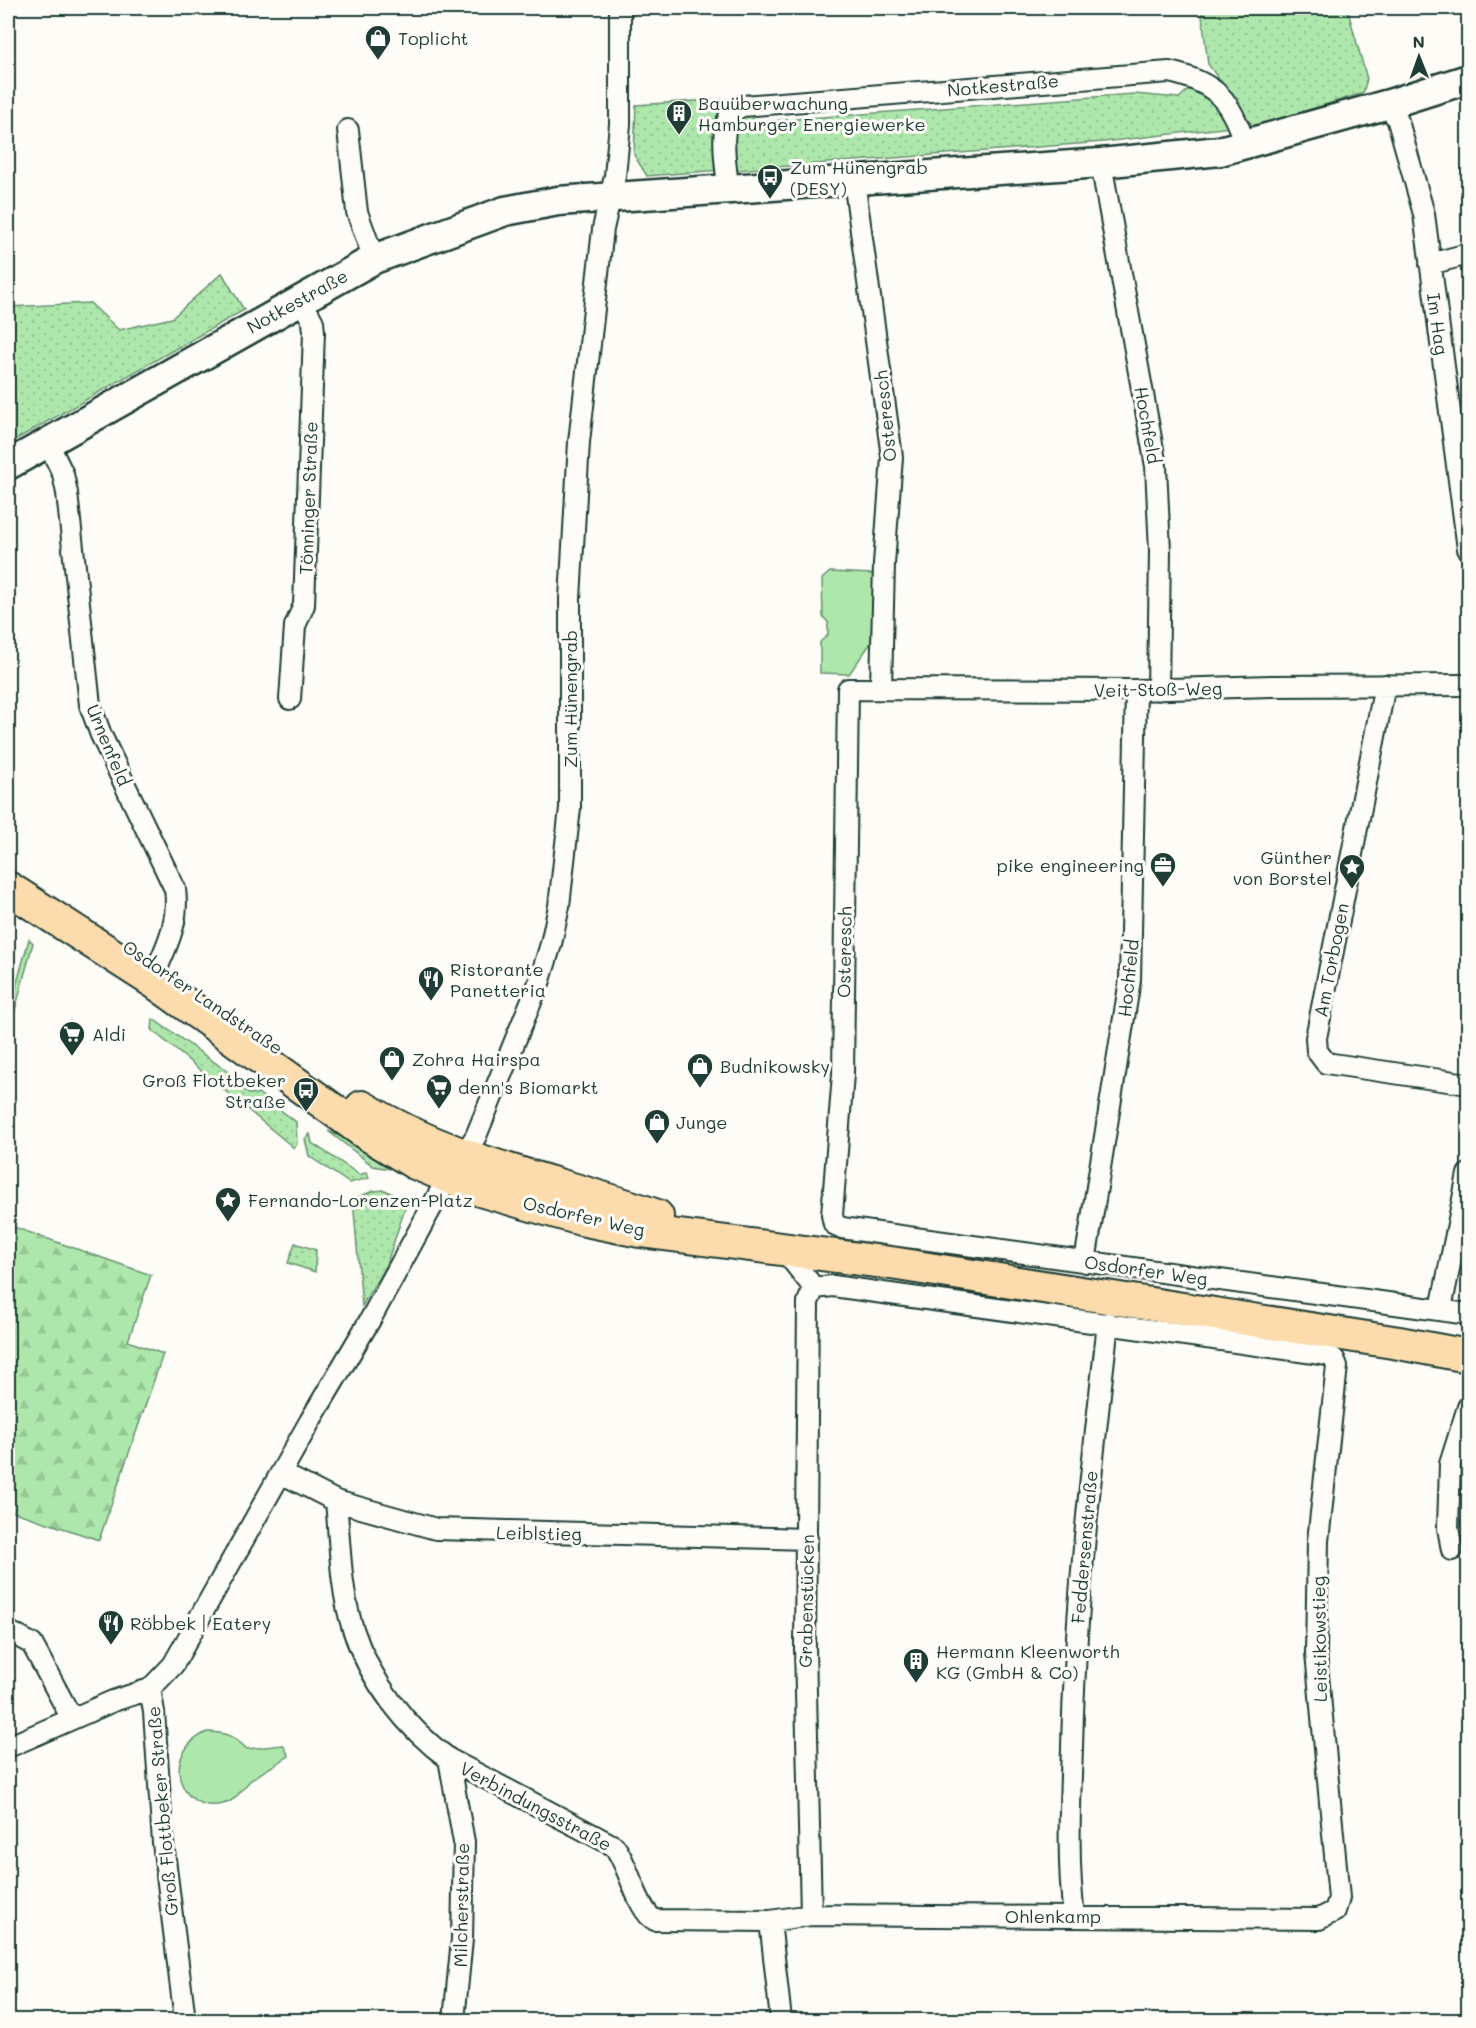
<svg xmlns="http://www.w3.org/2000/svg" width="1476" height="2028" viewBox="0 0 1476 2028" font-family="Mali,sans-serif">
	<defs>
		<pattern id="grass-dots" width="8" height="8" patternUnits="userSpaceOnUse" patternTransform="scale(1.5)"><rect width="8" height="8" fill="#aee7ac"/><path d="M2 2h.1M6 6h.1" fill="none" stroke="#95c795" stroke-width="1.8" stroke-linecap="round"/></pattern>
		<pattern id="forest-firs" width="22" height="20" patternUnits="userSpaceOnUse" patternTransform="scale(1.5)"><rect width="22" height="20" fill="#aee7ac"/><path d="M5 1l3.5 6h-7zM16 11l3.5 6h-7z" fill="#95c795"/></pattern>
	</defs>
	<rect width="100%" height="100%" fill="#fdfcf7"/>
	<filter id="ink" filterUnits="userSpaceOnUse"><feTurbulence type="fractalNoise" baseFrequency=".0167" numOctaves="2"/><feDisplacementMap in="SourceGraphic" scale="12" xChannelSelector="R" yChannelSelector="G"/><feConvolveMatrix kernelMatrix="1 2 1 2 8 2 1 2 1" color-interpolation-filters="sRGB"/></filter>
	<g filter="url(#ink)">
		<path fill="url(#grass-dots)" stroke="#669270" stroke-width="1.5" d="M 1201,8 L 1347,8 L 1367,79 L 1363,93 L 1253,127 L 1208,64 Z
			M 1189,89 L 1212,98 L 1232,127 L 1103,142 L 735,170 L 733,134 L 737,113 L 758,109 L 753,119 L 755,122 L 1134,94 L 1179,98 Z
			M 742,98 L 717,117 L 720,170 L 647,176 L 634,155 L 636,105 Z
			M 222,273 L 244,310 L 8,444 L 8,307 L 90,303 L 119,330 L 172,318 Z
			M 29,939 L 33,943 L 8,1036 L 8,1015 Z
			M 153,1019 L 234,1076 L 235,1083 L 249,1094 L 258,1093 L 296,1122 L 297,1144 L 294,1148 L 152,1030 Z
			M 328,1131 L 344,1138 L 390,1169 L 373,1166 Z
			M 310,1134 L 312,1143 L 360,1175 L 367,1172 L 369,1178 L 349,1183 L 309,1156 L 305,1139 Z
			M 385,1190 L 407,1202 L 387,1263 L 362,1306 L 353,1199 L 373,1191 Z
			M 295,1243 L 316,1250 L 315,1272 L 288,1263 Z"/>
		<path fill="url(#forest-firs)" stroke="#669270" stroke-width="1.5" d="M 8,1225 L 151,1275 L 128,1341 L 163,1354 L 99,1540 L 8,1510 Z"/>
		<path fill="#aee7ac" stroke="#669270" stroke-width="1.5" d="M 830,572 L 873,574 L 873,640 L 849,674 L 820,673 L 820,642 L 828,635 L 828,622 L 823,617 L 822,579 Z
			M 207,1732 C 225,1732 234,1736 247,1749 L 283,1745 L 289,1756 C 277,1764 262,1771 250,1781 C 241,1789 237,1801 223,1804 C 179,1815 159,1753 207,1732 Z"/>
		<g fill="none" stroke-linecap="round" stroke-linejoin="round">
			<g stroke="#1f3d34" stroke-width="24">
				<path id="street" d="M 1389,104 L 1398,121 L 1424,214 L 1468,549
					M 348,130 L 357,212 L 374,259
					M 1101,163 L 1156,466 L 1160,551 L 1158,690
					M 854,180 L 892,457 L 884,564 L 881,688
					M 728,189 C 727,165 714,116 742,106 L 1169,72 C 1216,82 1231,100 1245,145
					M 1430,264 L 1468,254
					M 48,443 L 63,474 L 67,493 L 90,705 L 101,735 L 175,889 C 179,918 170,939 158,966
					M 1385,685 L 1316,1038 L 1317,1051 L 1326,1063 L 1461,1083
					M 1468,685 L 1271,686 L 1136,690 L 848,689 L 843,1074 L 832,1215 L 834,1224 L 842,1228 L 1468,1314
					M 290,699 L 295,626 L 304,605 L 314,332 L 313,322 L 301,299
					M 784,1250 L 814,1288
					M 1085,1262 L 1130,980 L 1136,690
					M 1441,1309 L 1468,1174
					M 281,1473 L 336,1501 L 436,1529 L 807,1539
					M 336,1501 C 340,1543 340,1589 353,1629 C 370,1681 406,1728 449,1759 L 464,1842 L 462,1939 L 454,2020
					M 1452,1550 L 1448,1528 L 1450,1464 L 1468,1407
					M 8,1631 L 32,1644 L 72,1719
					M 150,1689 L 154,1712 L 163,1843 L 185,2020
					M 8,1747 L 113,1701 L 150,1689 L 173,1665 L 310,1421 L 370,1320 L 441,1190 L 476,1136 L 540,980 L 551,944 L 559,906 L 570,808 L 570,599 L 579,442 L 603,229 L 615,176 L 620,124 L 620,8
					M 449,1759 L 614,1846 C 629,1864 637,1911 655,1920 L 770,1921 L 781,2020
					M 811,1915 L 805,1647 L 808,1302 L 814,1288
					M 1074,1916 C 1067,1860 1070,1805 1072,1748 C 1075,1606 1092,1465 1108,1323
					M 770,1921 L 811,1915 L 1319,1919 L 1335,1911 L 1339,1898 L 1316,1653 L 1318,1541 L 1337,1366 L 1334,1359 L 1328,1355 L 833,1286 L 814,1288"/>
			</g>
			<g stroke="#1f3d34" stroke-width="33">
				<path id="secondary" d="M 8,465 L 374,259 L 505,211 L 558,201 L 1101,163 L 1220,151 L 1389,104 L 1468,79"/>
			</g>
			<g stroke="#1f3d34" stroke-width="36">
				<path id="primary" d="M 8,888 L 156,983 L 364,1132 L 415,1163 L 480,1190 L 581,1219 L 640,1231 L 891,1263 L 1399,1343 L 1468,1356
					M 362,1107 C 455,1164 556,1180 657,1216"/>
			</g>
			<use href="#street" stroke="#fdfcf7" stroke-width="20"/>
			<use href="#secondary" stroke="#fdfcf7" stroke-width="28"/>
			<use href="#primary" stroke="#fcdcac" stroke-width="32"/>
		</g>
	</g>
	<defs>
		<g id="shop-pin" transform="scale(1.35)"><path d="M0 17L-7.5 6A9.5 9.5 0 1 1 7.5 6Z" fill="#1f3d34" stroke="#fdfcf7"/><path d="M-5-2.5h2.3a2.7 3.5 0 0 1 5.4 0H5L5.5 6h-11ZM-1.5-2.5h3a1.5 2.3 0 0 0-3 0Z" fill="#fff"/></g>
		<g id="building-pin" transform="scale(1.35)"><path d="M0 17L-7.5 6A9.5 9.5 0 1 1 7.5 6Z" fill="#1f3d34" stroke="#fdfcf7"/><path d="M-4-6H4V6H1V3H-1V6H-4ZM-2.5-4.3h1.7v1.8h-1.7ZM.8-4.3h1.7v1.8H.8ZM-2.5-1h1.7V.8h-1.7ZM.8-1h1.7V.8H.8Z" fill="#fff"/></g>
		<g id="bus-pin" transform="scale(1.35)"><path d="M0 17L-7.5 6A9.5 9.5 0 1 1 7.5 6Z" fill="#1f3d34" stroke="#fdfcf7"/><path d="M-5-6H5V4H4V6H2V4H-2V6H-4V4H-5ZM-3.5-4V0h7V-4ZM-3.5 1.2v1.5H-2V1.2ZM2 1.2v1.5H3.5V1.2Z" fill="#fff"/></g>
		<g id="office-pin" transform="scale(1.35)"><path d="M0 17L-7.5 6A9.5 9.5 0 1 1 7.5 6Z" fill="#1f3d34" stroke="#fdfcf7"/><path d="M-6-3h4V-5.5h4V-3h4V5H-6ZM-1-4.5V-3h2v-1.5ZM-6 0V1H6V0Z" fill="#fff"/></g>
		<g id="sight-pin" transform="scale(1.35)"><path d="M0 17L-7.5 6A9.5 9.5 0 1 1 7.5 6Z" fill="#1f3d34" stroke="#fdfcf7"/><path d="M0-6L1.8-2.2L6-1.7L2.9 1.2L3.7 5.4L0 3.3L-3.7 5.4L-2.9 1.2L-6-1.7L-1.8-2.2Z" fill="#fff"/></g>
		<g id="restaurant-pin" transform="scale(1.35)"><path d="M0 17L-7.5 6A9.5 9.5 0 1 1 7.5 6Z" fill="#1f3d34" stroke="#fdfcf7"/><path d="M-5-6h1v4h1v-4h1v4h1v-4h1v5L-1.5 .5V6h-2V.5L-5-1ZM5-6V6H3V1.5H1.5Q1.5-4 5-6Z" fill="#fff"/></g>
		<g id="supermarket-pin" transform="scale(1.35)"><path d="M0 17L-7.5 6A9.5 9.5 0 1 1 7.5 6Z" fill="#1f3d34" stroke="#fdfcf7"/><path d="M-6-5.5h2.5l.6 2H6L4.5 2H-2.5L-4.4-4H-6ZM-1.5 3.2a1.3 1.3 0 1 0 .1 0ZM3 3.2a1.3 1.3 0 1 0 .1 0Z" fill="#fff"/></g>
	</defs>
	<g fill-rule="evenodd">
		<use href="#shop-pin" x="378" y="38"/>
		<use href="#building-pin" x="679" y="113"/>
		<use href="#bus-pin" x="770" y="177"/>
		<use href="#office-pin" x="1163" y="865"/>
		<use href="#sight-pin" x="1352" y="867"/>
		<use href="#restaurant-pin" x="431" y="979"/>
		<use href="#supermarket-pin" x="72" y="1034"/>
		<use href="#shop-pin" x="392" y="1059"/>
		<use href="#shop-pin" x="700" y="1066"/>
		<use href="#supermarket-pin" x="439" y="1087"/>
		<use href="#bus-pin" x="306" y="1090"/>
		<use href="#shop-pin" x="657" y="1122"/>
		<use href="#sight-pin" x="228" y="1200"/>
		<use href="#restaurant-pin" x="111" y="1623"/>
		<use href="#building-pin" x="916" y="1661"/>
	</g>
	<g text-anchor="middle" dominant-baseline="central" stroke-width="6" stroke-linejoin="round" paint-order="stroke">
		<g font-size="18" fill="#1f3d34" stroke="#fdfcf7" text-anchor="start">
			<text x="398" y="38">Toplicht</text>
			<text x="698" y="103">Bauüberwachung<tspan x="698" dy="21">Hamburger Energiewerke</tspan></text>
			<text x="790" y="167">Zum Hünengrab<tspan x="790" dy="21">(DESY)</tspan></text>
			<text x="1332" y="857" text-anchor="end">Günther<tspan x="1332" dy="21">von Borstel</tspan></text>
			<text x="1144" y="865" text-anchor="end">pike engineering</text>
			<text x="450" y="969">Ristorante<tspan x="450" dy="21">Panetteria</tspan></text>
			<text x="92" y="1034">Aldi</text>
			<text x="412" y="1059">Zohra Hairspa</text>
			<text x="720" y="1066">Budnikowsky</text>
			<text x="286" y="1080" text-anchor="end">Groß Flottbeker<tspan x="286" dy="21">Straße</tspan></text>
			<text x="458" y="1087">denn's Biomarkt</text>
			<text x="676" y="1122">Junge</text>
			<text x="248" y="1200">Fernando-Lorenzen-Platz</text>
			<text x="130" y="1623">Röbbek | Eatery</text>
			<text x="936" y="1651">Hermann Kleenworth<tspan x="936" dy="21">KG (GmbH &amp; Co)</tspan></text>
		</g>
		<g font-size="18" fill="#1f3d34" stroke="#fdfcf7">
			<text transform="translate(1003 85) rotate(-5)">Notkestraße</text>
			<text transform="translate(297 301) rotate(-29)">Notkestraße</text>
			<text transform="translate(1438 324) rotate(82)">Im Hag</text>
			<text transform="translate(885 416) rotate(-96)">Osteresch</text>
			<text transform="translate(1148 425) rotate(80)">Hochfeld</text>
			<text transform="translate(308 498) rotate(-88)">Tönninger Straße</text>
			<text transform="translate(1158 689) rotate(-1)">Veit-Stoß-Weg</text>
			<text transform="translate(570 699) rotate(-90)">Zum Hünengrab</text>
			<text transform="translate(109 745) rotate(67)">Urnenfeld</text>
			<text transform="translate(844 952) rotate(-89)">Osteresch</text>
			<text transform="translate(1331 960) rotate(-79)">Am Torbogen</text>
			<text transform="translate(1128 978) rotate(-84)">Hochfeld</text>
			<text transform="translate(203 997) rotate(34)">Osdorfer Landstraße</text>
			<text transform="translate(584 1216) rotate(13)">Osdorfer Weg</text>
			<text transform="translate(1146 1270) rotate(8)">Osdorfer Weg</text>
			<text transform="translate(539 1533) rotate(1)">Leiblstieg</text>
			<text transform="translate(1084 1547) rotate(-85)">Feddersenstraße</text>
			<text transform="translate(806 1601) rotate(-89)">Grabenstücken</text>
			<text transform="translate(1319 1639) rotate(-91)">Leistikowstieg</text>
			<text transform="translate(536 1806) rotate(28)">Verbindungsstraße</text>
			<text transform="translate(162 1811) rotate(-95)">Groß Flottbeker Straße</text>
			<text transform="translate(461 1905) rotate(-89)">Milcherstraße</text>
			<text x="1053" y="1916">Ohlenkamp</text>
		</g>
	</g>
	<rect width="1476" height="2028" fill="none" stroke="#fdfcf7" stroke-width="30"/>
	<rect x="15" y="15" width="1446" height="1998" fill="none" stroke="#1f3d34" stroke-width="2" filter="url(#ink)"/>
	<g transform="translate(1419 57) rotate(359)" stroke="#fdfcf7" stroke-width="4.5" paint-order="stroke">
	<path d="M0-4.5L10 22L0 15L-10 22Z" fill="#1f3d34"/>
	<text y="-9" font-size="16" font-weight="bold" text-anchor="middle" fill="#1f3d34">N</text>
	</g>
</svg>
